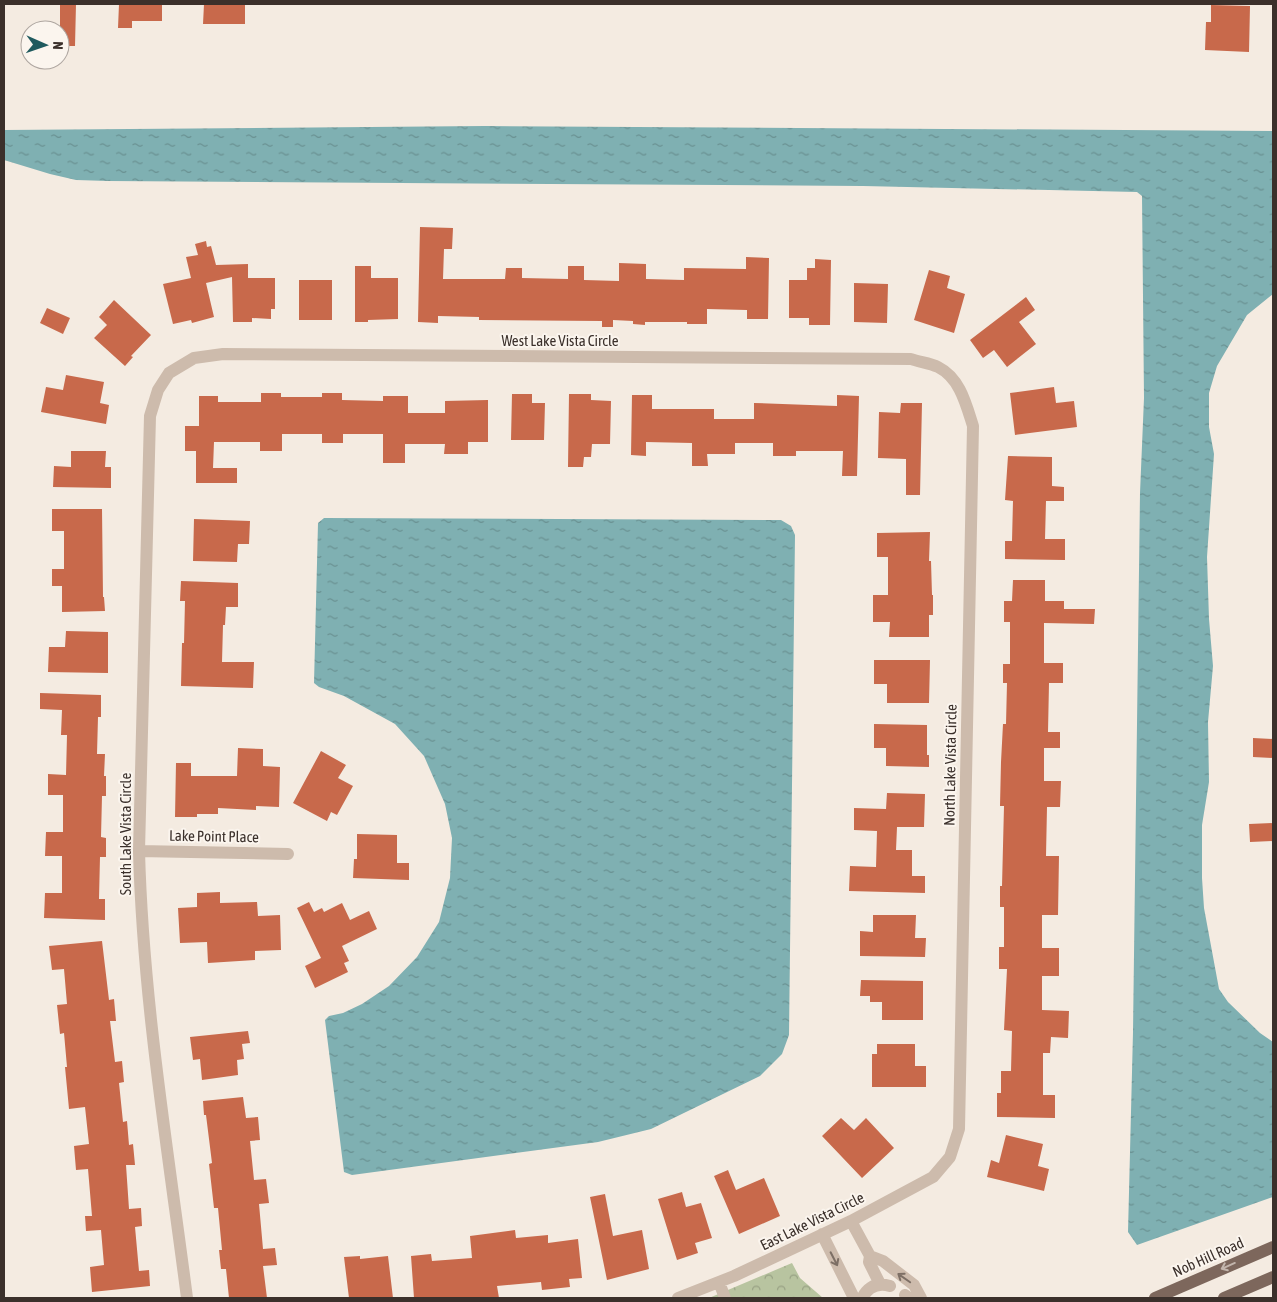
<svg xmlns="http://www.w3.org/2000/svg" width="1277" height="1302" viewBox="0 0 1277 1302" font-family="'Asap Condensed',sans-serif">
	<defs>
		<pattern id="park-crowns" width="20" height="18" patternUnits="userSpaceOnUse" patternTransform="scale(1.25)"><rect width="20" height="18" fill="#b8c4a0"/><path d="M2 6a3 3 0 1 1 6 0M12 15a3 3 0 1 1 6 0" fill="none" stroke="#97a083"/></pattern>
		<pattern id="water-ripples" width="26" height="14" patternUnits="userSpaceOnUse" patternTransform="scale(1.25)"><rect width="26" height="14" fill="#7fb0b2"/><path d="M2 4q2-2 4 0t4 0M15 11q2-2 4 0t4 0" fill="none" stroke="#699091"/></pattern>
	</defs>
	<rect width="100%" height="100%" fill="#f4ebe1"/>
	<path fill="url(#park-crowns)" d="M 792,1263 L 800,1278 L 823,1298 L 709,1298 Z"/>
	<path fill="url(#water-ripples)" d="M 485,126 L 1273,131 L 1273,294 L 1247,315 L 1217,366 L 1209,393 L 1209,427 L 1214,454 L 1207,557 L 1209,619 L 1213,666 L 1208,722 L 1209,782 L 1202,825 L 1202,878 L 1204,908 L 1219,989 L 1228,1002 L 1260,1033 L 1273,1042 L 1273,1197 L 1137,1245 L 1128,1232 L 1133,1032 L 1140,493 L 1144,398 L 1142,196 L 1137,192 L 863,186 L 108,181 L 76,180 L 50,174 L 4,160 L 4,130 Z
		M 324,518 L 781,520 L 791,526 L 795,535 L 789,1035 L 782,1054 L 760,1076 L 651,1129 L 598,1142 L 352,1175 L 344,1172 L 325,1020 L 329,1016 L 343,1013 L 362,1004 L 389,986 L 417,957 L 439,922 L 450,878 L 452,838 L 445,804 L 424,756 L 395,724 L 344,696 L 319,687 L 314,683 L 318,523 Z"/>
	<path fill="#c8694b" d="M 60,4 L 76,4 L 75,46 L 60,46 Z
		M 119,4 L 162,4 L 162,21 L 132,21 L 132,28 L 118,28 Z
		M 204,4 L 245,4 L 245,24 L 203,24 Z
		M 1211,5 L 1250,6 L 1249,52 L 1205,50 L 1206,22 L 1211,22 Z
		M 420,227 L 453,228 L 452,249 L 444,249 L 443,279 L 505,279 L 506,268 L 522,268 L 522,278 L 568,279 L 568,266 L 584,266 L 584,280 L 619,281 L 619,263 L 646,264 L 646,279 L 684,280 L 684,268 L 746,269 L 746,257 L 769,258 L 768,319 L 747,319 L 747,310 L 707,309 L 707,324 L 687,324 L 687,322 L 645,322 L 645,325 L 633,324 L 633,321 L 613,320 L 613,327 L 602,327 L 602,321 L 479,320 L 479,317 L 438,316 L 438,323 L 418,322 Z
		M 206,241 L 207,247 L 211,246 L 216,265 L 248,264 L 248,278 L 275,278 L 275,309 L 271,309 L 271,319 L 252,318 L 252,322 L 233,322 L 232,277 L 206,283 L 214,317 L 192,323 L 191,320 L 173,324 L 163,284 L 191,278 L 186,257 L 198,255 L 195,244 Z
		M 815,259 L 831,260 L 830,325 L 809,325 L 809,318 L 789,318 L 789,280 L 807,280 L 807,268 L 815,268 Z
		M 355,266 L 371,266 L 371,278 L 398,278 L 398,319 L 368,320 L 368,322 L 355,322 Z
		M 929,270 L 950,276 L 947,288 L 965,294 L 954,333 L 914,320 Z
		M 299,280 L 332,280 L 332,320 L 299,320 Z
		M 854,283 L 888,284 L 887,323 L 854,322 Z
		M 1026,297 L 1035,310 L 1019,322 L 1036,344 L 1007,367 L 994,350 L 983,358 L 970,340 Z
		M 114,300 L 151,335 L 131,356 L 133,357 L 125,366 L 94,338 L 107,325 L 99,317 Z
		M 47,308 L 70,318 L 63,334 L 40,323 Z
		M 66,375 L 104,382 L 100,403 L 109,405 L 106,424 L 41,412 L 46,387 L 63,390 Z
		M 1054,387 L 1056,403 L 1074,401 L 1077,427 L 1015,435 L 1010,393 Z
		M 261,393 L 281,393 L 281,397 L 322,397 L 322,393 L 342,393 L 342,400 L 383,401 L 383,396 L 408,396 L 408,413 L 445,413 L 445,401 L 488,400 L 488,442 L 468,442 L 468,454 L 444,454 L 445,444 L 405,444 L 405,463 L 383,463 L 383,434 L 343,434 L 343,443 L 322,443 L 322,434 L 282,434 L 282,451 L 260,451 L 260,442 L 214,442 L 213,468 L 237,468 L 237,483 L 196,483 L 196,451 L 185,451 L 185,426 L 199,426 L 199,396 L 218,396 L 218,402 L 261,402 Z
		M 512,394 L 532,394 L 532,403 L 545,403 L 544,440 L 511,440 Z
		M 569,394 L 591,394 L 591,400 L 611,401 L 610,444 L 592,444 L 591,457 L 584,457 L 583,467 L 568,467 Z
		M 632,395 L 652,395 L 652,409 L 714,409 L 714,419 L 754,419 L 754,403 L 837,406 L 837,395 L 859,396 L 857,476 L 842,476 L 843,451 L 796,451 L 796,456 L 773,456 L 773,443 L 735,443 L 735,454 L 707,454 L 708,466 L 692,466 L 692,443 L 646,442 L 646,456 L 631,455 Z
		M 901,403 L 922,403 L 920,495 L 906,495 L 906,459 L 878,458 L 879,412 L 900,413 Z
		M 71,451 L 106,451 L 105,467 L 111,467 L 111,488 L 53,487 L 54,466 L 71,467 Z
		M 1008,456 L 1052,457 L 1052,486 L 1064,487 L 1064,501 L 1046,501 L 1045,539 L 1065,539 L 1065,560 L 1005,559 L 1005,541 L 1012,541 L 1013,501 L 1005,500 Z
		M 52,509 L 102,509 L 103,597 L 104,597 L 105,611 L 62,612 L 62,586 L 52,586 L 52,569 L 64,569 L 64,531 L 52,531 Z
		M 194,519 L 250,521 L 249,544 L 238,544 L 237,562 L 193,561 Z
		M 930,532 L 929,561 L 931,561 L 932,595 L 933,595 L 933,615 L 929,615 L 929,637 L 889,637 L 890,622 L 873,622 L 873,595 L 888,595 L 888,557 L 877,557 L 877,533 Z
		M 1013,580 L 1045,580 L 1045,601 L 1064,601 L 1064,609 L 1095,609 L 1094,624 L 1044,623 L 1044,663 L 1063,663 L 1063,683 L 1049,683 L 1048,732 L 1060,732 L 1060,748 L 1044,748 L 1044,781 L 1061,781 L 1060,807 L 1047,807 L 1046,856 L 1059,856 L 1058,915 L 1042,915 L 1042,948 L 1059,948 L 1059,976 L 1042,976 L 1042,1010 L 1069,1011 L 1068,1038 L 1051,1037 L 1050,1053 L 1043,1053 L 1043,1095 L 1055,1095 L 1055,1118 L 997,1117 L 997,1093 L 1001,1093 L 1001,1071 L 1011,1071 L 1012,1031 L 1004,1030 L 1007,969 L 999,969 L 999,947 L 1004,947 L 1004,907 L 1000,907 L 1000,886 L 1002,886 L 1004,806 L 1000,806 L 1001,762 L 1003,724 L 1006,724 L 1007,683 L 1003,683 L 1003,664 L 1010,664 L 1010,622 L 1004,622 L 1004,601 L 1012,601 Z
		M 181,581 L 238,583 L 238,607 L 226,607 L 225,625 L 223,625 L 222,662 L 254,662 L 253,688 L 181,686 L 182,643 L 184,643 L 185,601 L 180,601 Z
		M 66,631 L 108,632 L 108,673 L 48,672 L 49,647 L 65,647 Z
		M 874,660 L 930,660 L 929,703 L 887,703 L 887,684 L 874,684 Z
		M 40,693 L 101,695 L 101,717 L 98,717 L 97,754 L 105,754 L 104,776 L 106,776 L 106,796 L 102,796 L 101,837 L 106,838 L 106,857 L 100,857 L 99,899 L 105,899 L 105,920 L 44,918 L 45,893 L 62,893 L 62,856 L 45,856 L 46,832 L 63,832 L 63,795 L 48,795 L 48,774 L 66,775 L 67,735 L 61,735 L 62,710 L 40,709 Z
		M 874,724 L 927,725 L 927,755 L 929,755 L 929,767 L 886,766 L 886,748 L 874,748 Z
		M 1253,738 L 1273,739 L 1273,758 L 1253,757 Z
		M 238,748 L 263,749 L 263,766 L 280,767 L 279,807 L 256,806 L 256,810 L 218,808 L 218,814 L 197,814 L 197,817 L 175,817 L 176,763 L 191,763 L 191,776 L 237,776 Z
		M 321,751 L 346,765 L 338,778 L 353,786 L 337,815 L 331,812 L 327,821 L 293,803 Z
		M 887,793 L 925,794 L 924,827 L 897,827 L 896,850 L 912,850 L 912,876 L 925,876 L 925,893 L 849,891 L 850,866 L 876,867 L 877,831 L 854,830 L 854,808 L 886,809 Z
		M 1273,823 L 1273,841 L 1250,842 L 1249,824 Z
		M 357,834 L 397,835 L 397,863 L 409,863 L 409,880 L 353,878 L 354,859 L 357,859 Z
		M 220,892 L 220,903 L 257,902 L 258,916 L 280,915 L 281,950 L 255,951 L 255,960 L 208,963 L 207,942 L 180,943 L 178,908 L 197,907 L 197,893 Z
		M 309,902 L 314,912 L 322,908 L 324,912 L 342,903 L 350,920 L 369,911 L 377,929 L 342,946 L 349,961 L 344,963 L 348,972 L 315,988 L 305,966 L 321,958 L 297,908 Z
		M 873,915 L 916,915 L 915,938 L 926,938 L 925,957 L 860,956 L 860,931 L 873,932 Z
		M 102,941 L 109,1000 L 114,999 L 116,1021 L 110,1021 L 115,1062 L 122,1061 L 124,1082 L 119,1083 L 123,1122 L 127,1121 L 129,1145 L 133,1144 L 135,1165 L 126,1165 L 129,1209 L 141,1208 L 142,1226 L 135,1227 L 139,1271 L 149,1270 L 150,1286 L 92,1292 L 90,1267 L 104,1265 L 101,1230 L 86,1231 L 85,1216 L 92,1216 L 88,1169 L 76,1170 L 74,1146 L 89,1144 L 85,1107 L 69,1109 L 65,1067 L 67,1067 L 64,1033 L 60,1034 L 57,1005 L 67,1004 L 64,969 L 52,970 L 49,946 Z
		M 861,980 L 923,981 L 923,1020 L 882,1020 L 882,1002 L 870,1002 L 870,996 L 860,996 Z
		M 248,1031 L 250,1043 L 242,1044 L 244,1059 L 237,1060 L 238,1075 L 202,1080 L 200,1059 L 193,1060 L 190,1037 Z
		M 877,1044 L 915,1044 L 915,1066 L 926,1066 L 926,1087 L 872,1087 L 872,1054 L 877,1054 Z
		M 243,1097 L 246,1118 L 258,1117 L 260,1140 L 250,1141 L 254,1180 L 266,1179 L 269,1203 L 259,1204 L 263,1249 L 275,1248 L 277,1265 L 263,1266 L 267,1298 L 229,1298 L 226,1269 L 221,1269 L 219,1250 L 222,1250 L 218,1208 L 214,1208 L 209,1164 L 212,1163 L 206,1115 L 204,1115 L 203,1101 Z
		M 841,1118 L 854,1130 L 866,1118 L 894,1148 L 862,1178 L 822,1136 Z
		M 1006,1135 L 1043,1144 L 1038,1166 L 1049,1169 L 1044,1191 L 987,1177 L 991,1160 L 999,1163 Z
		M 728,1170 L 736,1190 L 764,1178 L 780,1216 L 739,1234 L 714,1176 Z
		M 682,1192 L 686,1207 L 701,1203 L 712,1238 L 695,1243 L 698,1253 L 677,1260 L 658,1199 Z
		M 605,1194 L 613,1236 L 642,1230 L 649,1269 L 607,1280 L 590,1197 Z
		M 515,1230 L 516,1238 L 548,1235 L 548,1243 L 578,1239 L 582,1278 L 569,1279 L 570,1287 L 542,1290 L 541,1282 L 497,1286 L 499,1298 L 414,1298 L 411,1256 L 431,1254 L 432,1261 L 472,1258 L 470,1236 Z
		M 360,1256 L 360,1259 L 388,1256 L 393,1298 L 349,1298 L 344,1257 Z"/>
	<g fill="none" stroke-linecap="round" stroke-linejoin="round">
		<path stroke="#cdbbac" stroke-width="12" d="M 139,851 L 288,854
			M 851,1221 L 870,1256 L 883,1261 L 914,1285 L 921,1298
			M 822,1234 L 854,1298
			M 870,1256 L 869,1262 L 880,1284
			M 719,1282 L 725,1298
			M 905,1295 L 909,1298
			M 187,1298 C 168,1150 143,1001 139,851 L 150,416 L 158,390 L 169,373 L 194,358 L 223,354 L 911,359 C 919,362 930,363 938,367 C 960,378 966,404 973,426 L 959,1129 L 950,1157 L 933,1177 L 851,1221 L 734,1276 L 678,1298
			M 862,1298 C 868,1287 877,1282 890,1286"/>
		<path stroke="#7d675c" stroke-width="12" d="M 1155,1298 L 1273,1247
			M 1224,1298 L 1273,1277"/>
	</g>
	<defs><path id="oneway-shaft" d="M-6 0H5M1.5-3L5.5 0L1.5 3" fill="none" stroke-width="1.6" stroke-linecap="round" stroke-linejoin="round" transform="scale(1.25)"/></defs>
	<g stroke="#7d6f65">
		<use href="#oneway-shaft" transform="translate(834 1259) rotate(63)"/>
		<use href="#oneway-shaft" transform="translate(904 1278) rotate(-145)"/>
	</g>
	<use stroke="#c2b5ac" href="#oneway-shaft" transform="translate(1228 1266) rotate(156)"/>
	<g text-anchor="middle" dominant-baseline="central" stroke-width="4" stroke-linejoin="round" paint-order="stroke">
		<g font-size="15" fill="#3b302b" stroke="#fbf5ee">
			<text x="560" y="340">West Lake Vista Circle</text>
			<text transform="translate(950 765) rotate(-89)">North Lake Vista Circle</text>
			<text transform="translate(125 834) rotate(-90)">South Lake Vista Circle</text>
			<text transform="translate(214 836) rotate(1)">Lake Point Place</text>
			<text transform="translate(812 1221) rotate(-26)">East Lake Vista Circle</text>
			<text transform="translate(1208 1257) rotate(-24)">Nob Hill Road</text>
		</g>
	</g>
	<rect width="1277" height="1302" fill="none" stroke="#3b302b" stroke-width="10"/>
	<g transform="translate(45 45) rotate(92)"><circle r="24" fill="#fbf5ee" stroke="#aea6a0"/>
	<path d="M0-4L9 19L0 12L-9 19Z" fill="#1f5a5e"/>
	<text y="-8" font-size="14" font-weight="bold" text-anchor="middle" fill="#3b302b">N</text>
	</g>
</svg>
